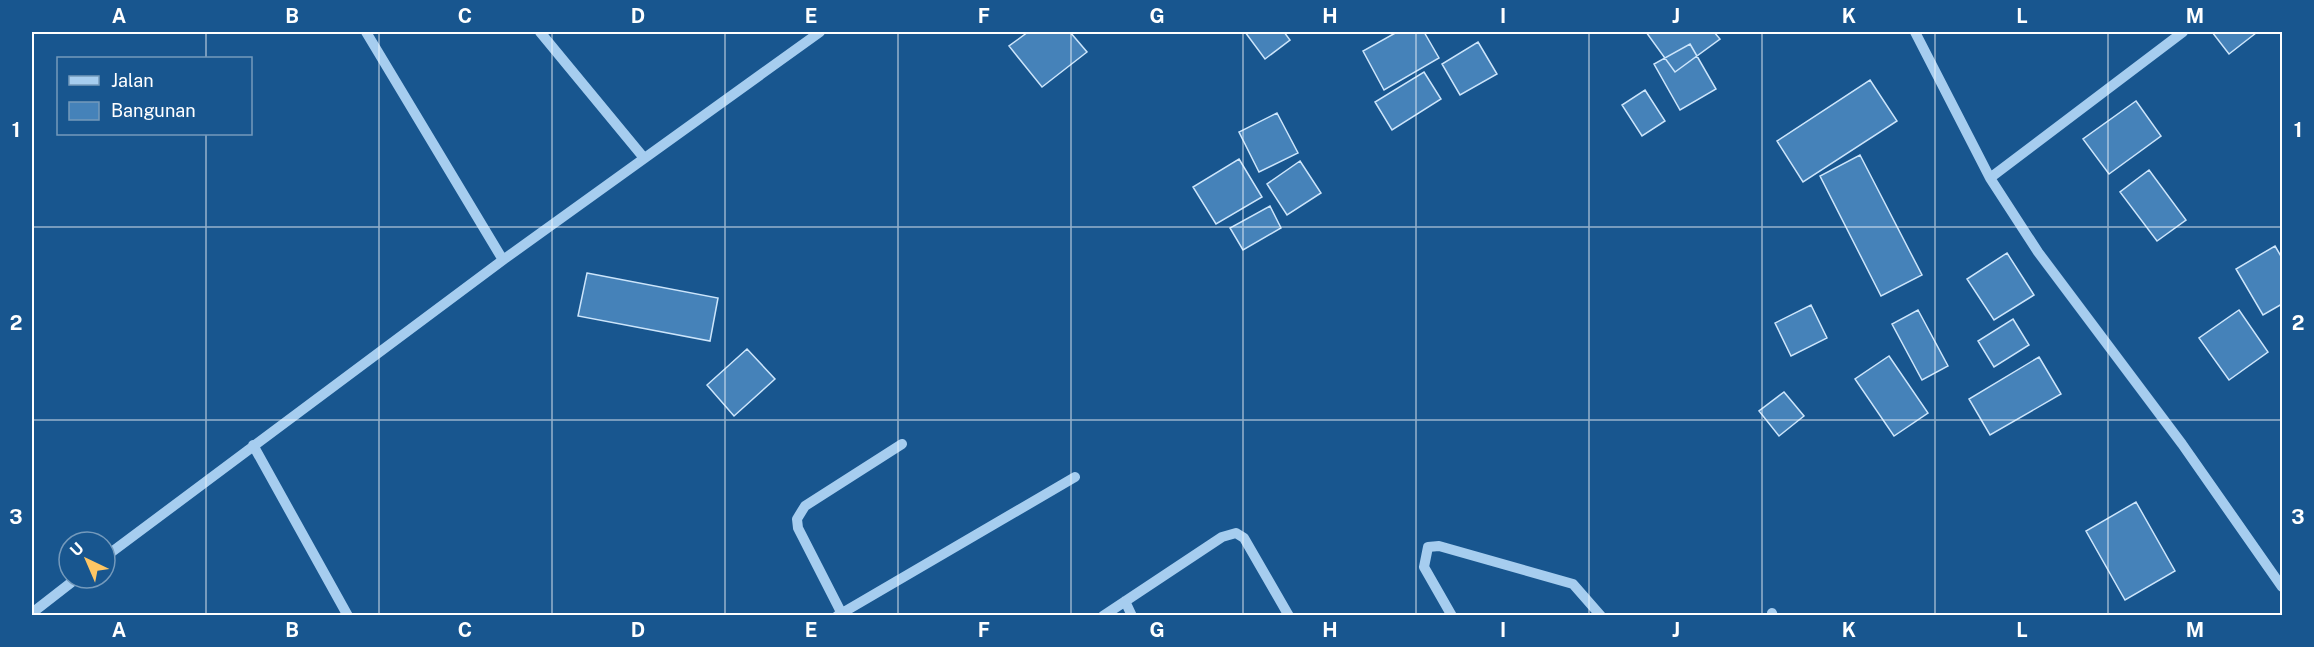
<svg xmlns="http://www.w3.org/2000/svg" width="2314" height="647" viewBox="0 0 2314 647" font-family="'Public Sans',sans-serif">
	<rect width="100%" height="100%" fill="#18568f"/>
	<path fill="#4582b9" stroke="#cce5fb" stroke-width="1.5" d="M 1028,32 L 1070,32 L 1087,52 L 1042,87 L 1009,46 Z
		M 1245,32 L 1284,32 L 1290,40 L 1265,59 Z
		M 1397,32 L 1424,32 L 1439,58 L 1384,90 L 1363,51 Z
		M 1646,32 L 1714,32 L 1720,39 L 1675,72 Z
		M 2212,32 L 2255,32 L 2256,33 L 2229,54 Z
		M 1478,42 L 1497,74 L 1460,95 L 1442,64 Z
		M 1690,44 L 1716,89 L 1680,110 L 1654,64 Z
		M 1424,72 L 1441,99 L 1392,130 L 1375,102 Z
		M 1870,80 L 1897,121 L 1803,182 L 1777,141 Z
		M 1645,90 L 1665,121 L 1642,136 L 1622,105 Z
		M 2136,101 L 2161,136 L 2109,174 L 2083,139 Z
		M 1277,113 L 1298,153 L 1259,172 L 1239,132 Z
		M 1860,155 L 1922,275 L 1881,296 L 1820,176 Z
		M 1239,159 L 1262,197 L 1216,224 L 1193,187 Z
		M 1300,161 L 1321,193 L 1287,215 L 1267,184 Z
		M 2149,170 L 2186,220 L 2157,241 L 2120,192 Z
		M 1270,206 L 1281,228 L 1243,250 L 1230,228 Z
		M 2275,246 L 2282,258 L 2282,304 L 2263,315 L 2236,269 Z
		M 2007,253 L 2034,295 L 1994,320 L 1967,279 Z
		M 587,273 L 718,298 L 710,341 L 578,316 Z
		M 1811,305 L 1827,338 L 1791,356 L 1775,323 Z
		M 1918,310 L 1948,366 L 1922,380 L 1892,324 Z
		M 2239,310 L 2268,352 L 2229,380 L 2199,338 Z
		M 2013,319 L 2029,345 L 1994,367 L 1978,341 Z
		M 747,349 L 775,379 L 734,416 L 707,385 Z
		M 1889,356 L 1928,413 L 1894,436 L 1855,379 Z
		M 2039,357 L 2061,394 L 1990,435 L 1969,399 Z
		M 1784,392 L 1804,416 L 1779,436 L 1759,411 Z
		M 2136,502 L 2175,571 L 2125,600 L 2086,531 Z"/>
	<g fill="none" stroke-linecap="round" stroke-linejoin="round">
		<path stroke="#a6cdef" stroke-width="10" d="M 366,32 L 503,260
			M 540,32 L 644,158
			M 1915,32 L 1990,178 L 2038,252 L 2182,444 L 2282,587
			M 1990,178 L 2183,32
			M 253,445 L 348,616
			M 105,557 L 503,260 L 820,32
			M 1125,601 L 1132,616
			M 32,613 L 77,578
			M 1772,613 L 1773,616
			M 837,616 L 1075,477
			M 843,616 L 798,528 L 797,519 L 805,506 L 902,444
			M 1103,616 L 1222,537 L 1236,533 L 1244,538 L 1289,616
			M 1452,616 L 1424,567 L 1428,547 L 1439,546 L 1573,584 L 1601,616"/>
	</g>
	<path fill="none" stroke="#fff" stroke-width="1.5" stroke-opacity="0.55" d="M 206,32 L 206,58M 379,32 L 379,616M 552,32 L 552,616M 725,32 L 725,616M 898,32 L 898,616M 1071,32 L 1071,616M 1243,32 L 1243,616M 1416,32 L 1416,616M 1589,32 L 1589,616M 1762,32 L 1762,616M 1935,32 L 1935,616M 2108,32 L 2108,616M 206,134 L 206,616M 32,227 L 2282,227M 32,420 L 2282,420"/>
	<rect width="2314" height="647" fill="none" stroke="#18568f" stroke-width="66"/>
	<rect x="57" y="57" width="195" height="78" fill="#18568f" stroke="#749abc" stroke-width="1.5"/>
	<rect x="69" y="76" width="30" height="9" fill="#a6cdef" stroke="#749abc" stroke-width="1.5"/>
	<text x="111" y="87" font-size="18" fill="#ffffff">Jalan</text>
	<rect x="69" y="102" width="30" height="18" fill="#4582b9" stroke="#749abc" stroke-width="1.5"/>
	<text x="111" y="117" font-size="18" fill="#ffffff">Bangunan</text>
	<g transform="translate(87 560) rotate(316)"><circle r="28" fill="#18568f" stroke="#749abc" stroke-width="1.5"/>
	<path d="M0-4.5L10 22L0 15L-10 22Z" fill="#ffc664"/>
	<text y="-9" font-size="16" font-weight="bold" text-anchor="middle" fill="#ffffff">U</text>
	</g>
	<rect x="33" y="33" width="2248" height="581" fill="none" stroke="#fff" stroke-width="2"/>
	<g font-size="20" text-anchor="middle" font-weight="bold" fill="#fff">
		<text x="119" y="23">A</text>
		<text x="292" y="23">B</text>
		<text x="465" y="23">C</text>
		<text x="638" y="23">D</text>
		<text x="811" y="23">E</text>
		<text x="984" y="23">F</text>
		<text x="1157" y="23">G</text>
		<text x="1330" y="23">H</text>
		<text x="1503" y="23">I</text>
		<text x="1676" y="23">J</text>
		<text x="1849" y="23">K</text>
		<text x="2022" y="23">L</text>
		<text x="2195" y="23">M</text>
		<text x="16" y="137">1</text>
		<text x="2298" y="137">1</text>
		<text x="16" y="330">2</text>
		<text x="2298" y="330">2</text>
		<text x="16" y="524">3</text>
		<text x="2298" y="524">3</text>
		<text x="119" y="637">A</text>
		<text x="292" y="637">B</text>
		<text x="465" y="637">C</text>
		<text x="638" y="637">D</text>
		<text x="811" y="637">E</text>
		<text x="984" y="637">F</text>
		<text x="1157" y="637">G</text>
		<text x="1330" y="637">H</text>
		<text x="1503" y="637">I</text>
		<text x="1676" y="637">J</text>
		<text x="1849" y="637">K</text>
		<text x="2022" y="637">L</text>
		<text x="2195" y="637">M</text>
	</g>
</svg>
